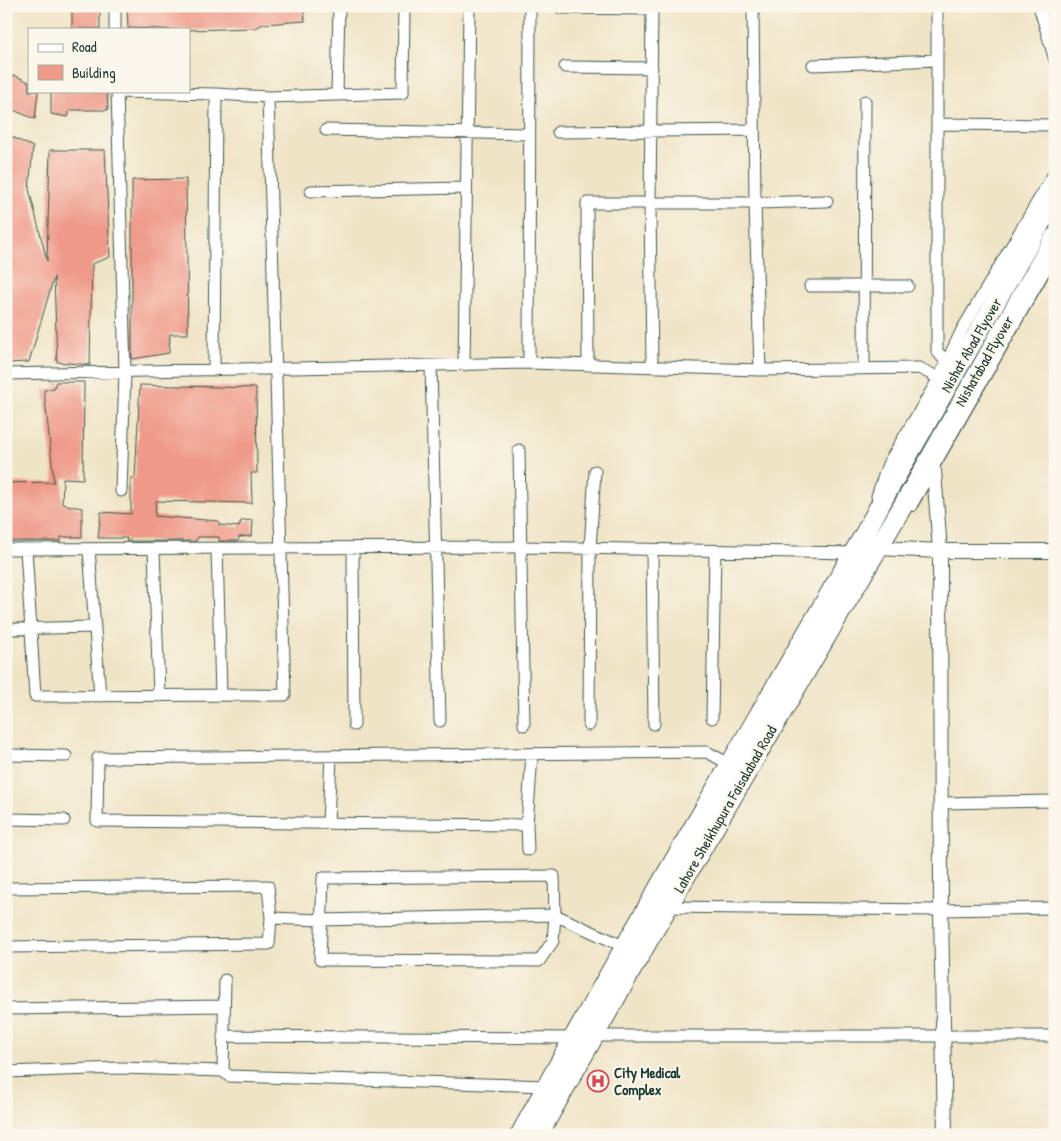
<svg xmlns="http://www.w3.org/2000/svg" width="1061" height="1141" viewBox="0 0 1061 1141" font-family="'Patrick Hand',sans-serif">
	<rect width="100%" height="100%" fill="#fbf7ec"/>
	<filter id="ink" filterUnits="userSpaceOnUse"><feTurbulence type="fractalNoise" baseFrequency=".02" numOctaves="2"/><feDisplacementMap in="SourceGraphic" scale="10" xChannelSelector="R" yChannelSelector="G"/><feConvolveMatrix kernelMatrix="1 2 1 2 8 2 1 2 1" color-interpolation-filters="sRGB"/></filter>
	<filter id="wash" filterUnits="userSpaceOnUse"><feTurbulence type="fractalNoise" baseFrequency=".0096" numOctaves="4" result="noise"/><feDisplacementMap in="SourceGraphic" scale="20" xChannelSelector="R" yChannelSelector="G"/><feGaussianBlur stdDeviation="1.12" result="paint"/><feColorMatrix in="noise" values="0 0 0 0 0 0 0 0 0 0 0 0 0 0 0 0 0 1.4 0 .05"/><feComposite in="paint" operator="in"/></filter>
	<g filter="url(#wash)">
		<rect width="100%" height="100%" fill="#f0e4c6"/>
		<g id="blocks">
			<path fill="#ef9a88" d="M 72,6 L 100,6 L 100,29 L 72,29 Z
				M 127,6 L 304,6 L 305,21 L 264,24 L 255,28 L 189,30 L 128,28 Z
				M 14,75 L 29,82 L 29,91 L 38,91 L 35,119 L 6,107 L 6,82 L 10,83 Z
				M 51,91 L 107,91 L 108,110 L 70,110 L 68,117 L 51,114 Z
				M 6,134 L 33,147 L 29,189 L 47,261 L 50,150 L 105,150 L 110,257 L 92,264 L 90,365 L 57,362 L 54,277 L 29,362 L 6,363 Z
				M 186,179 L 188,334 L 170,334 L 169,353 L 132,359 L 132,180 Z
				M 56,382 L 84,382 L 83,479 L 63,478 L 62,504 L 82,508 L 82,537 L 61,537 L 61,541 L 6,541 L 6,483 L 54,482 L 44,390 L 54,388 Z
				M 140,385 L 256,388 L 257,473 L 251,473 L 252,503 L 156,501 L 155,516 L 219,521 L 219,525 L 239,527 L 241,521 L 253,520 L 252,536 L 239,537 L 238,541 L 219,541 L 219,537 L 198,537 L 196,541 L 126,541 L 127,538 L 98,538 L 101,512 L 131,514 L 131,478 L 135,478 Z"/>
		</g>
	</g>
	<g filter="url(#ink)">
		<use href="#blocks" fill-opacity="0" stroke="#3e564a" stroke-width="1"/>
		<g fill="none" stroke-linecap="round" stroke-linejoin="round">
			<g stroke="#3e564a" stroke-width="8">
				<path id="service" d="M 913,508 L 1055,258"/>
			</g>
			<g stroke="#3e564a" stroke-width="13">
				<path id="minor" d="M 115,6 L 115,29
					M 753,6 L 755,203 L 827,201
					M 937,6 L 937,351 L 946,362
					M 1039,6 L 1055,60
					M 561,8 L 652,9
					M 813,65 L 937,60
					M 565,67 L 652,68
					M 117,91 L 125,372 L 121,491
					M 117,92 L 216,94 L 268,97 L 403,93 L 404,6
					M 337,95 L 339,6
					M 937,124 L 1055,125
					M 326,130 L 528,134
					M 558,132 L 754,130
					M 311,191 L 466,188
					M 810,286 L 908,286
					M 529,363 L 530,6
					M 464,365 L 469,7
					M 588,365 L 587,203 L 755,203 L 760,370
					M 652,365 L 650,203 L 652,6
					M 431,366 L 440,721
					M 864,368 L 865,101
					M 214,370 L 216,94
					M 6,374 L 529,363 L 760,370 L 919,368 L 939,378
					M 519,450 L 524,725
					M 877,496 L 888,464 L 939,378 L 962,330 L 1055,172
					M 353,548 L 354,725
					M 6,549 L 520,547 L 854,553
					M 26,549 L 35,696 L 285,695 L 268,97
					M 89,549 L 100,696
					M 154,549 L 159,696
					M 217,549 L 221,695
					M 652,550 L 654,724
					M 6,629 L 95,627
					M 712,718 L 715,551
					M 589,725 L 590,549 L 595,471
					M 6,755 L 66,756
					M 941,803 L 1055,801
					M 6,819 L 64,820
					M 328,823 L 331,756
					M 527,825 L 97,821 L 98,758 L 707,752 L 731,765
					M 528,850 L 527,825 L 532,754
					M 554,876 L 555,915 L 553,941 L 539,961 L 320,960 L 323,878 Z
					M 6,888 L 268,886 L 271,918
					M 667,907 L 941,910 L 1055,908
					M 6,947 L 269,944 L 271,918 L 321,920 L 555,915 L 623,946
					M 6,1009 L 224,1006
					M 224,1036 L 574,1038
					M 594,1036 L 1055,1036
					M 223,1071 L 229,1076 L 547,1086
					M 6,1072 L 120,1068 L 223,1071 L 225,980"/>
			</g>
			<g stroke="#3e564a" stroke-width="16">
				<path id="tertiary" d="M 934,471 L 940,551 L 941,910 L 945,1135
					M 878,548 L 940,551 L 1055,551"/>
			</g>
			<g stroke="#3e564a" stroke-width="21">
				<path id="trunk" d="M 520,1135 C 630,932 749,733 865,533 L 887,492 L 1055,198
					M 538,1135 L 649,939 L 915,485 L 1055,237"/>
			</g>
			<use href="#service" stroke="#fff" stroke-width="5.5"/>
			<use href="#minor" stroke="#fff" stroke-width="11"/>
			<use href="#tertiary" stroke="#fff" stroke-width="14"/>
			<use href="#trunk" stroke="#fff" stroke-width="19"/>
		</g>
	</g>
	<defs>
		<g id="hospital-ring" transform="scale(1.125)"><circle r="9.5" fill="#fbf7ec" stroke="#d1495b" stroke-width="1.5"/><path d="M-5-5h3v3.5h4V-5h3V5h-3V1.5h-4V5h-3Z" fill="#d1495b"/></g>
	</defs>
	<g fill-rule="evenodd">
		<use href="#hospital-ring" x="598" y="1081"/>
	</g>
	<g text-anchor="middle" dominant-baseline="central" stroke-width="4" stroke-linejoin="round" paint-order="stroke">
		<g font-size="15" fill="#1f3d34" stroke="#fbf7ec">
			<text transform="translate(971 345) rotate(-60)">Nishat Abad Flyover</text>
			<text transform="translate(984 361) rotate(-60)">Nishatabad Flyover</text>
			<text transform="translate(725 809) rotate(-60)">Lahore Sheikhupura Faisalabad Road</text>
		</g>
		<g font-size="15" font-weight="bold" fill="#1f3d34" stroke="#fbf7ec" text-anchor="start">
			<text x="614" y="1072">City Medical<tspan x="614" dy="17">Complex</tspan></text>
		</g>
	</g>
	<rect width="1061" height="1141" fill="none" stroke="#fbf7ec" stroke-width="25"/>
	<rect x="28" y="28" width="162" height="65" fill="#fbf7ec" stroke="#a3ada2"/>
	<rect x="38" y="44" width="25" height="8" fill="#ffffff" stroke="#a3ada2"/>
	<text x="72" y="52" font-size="15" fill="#1f3d34">Road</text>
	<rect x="38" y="65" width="25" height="15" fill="#ef9a88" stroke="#a3ada2"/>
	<text x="72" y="78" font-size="15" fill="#1f3d34">Building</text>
</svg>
